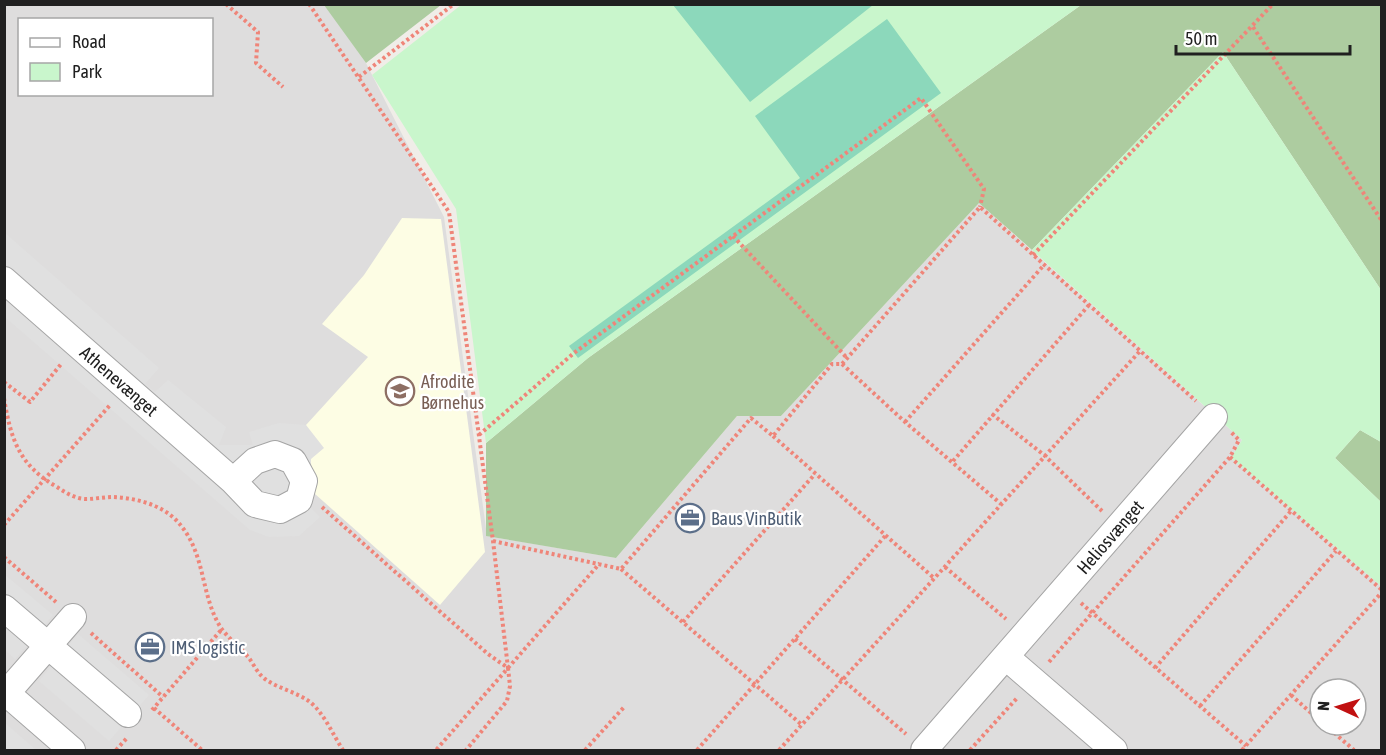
<svg xmlns="http://www.w3.org/2000/svg" width="1386" height="755" viewBox="0 0 1386 755" font-family="'Asap Condensed',sans-serif">
	<rect width="100%" height="100%" fill="#f0ede8"/>
	<path fill="#dedddd" fill-rule="evenodd" d="M 4,5 L 325,5 L 366,63 L 444,217 L 487,536 L 616,558 L 737,416 L 781,416 L 979,203 L 1242,440 L 1231,458 L 1381,586 L 1381,750 L 5,750 ZM 20,20 L 212,20 L 212,94 L 20,94 ZM 1320,689 L 1356,689 L 1356,725 L 1320,725 Z"/>
	<path fill="#fdfde4" d="M 402,218 L 441,219 L 485,552 L 440,605 L 315,494 L 306,425 L 368,357 L 322,324 L 364,275 Z"/>
	<path fill="#adcca0" d="M 324,5 L 441,5 L 366,63 Z
		M 1081,5 L 1381,5 L 1381,290 L 1223,52 L 1032,250 L 979,203 L 781,416 L 737,416 L 616,558 L 486,536 L 486,443 L 588,358 Z
		M 1360,430 L 1381,442 L 1381,502 L 1335,458 Z"/>
	<path fill="#c9f6cc" d="M 461,5 L 1081,5 L 588,358 L 486,443 L 456,209 L 372,75 Z
		M 1223,52 L 1381,290 L 1381,442 L 1360,430 L 1335,458 L 1381,502 L 1381,586 L 1231,458 L 1242,440 L 1032,250 Z"/>
	<path fill="#8cd8bb" d="M 673,5 L 873,5 L 750,102 Z
		M 887,19 L 941,93 L 578,358 L 569,346 L 800,178 L 755,116 Z"/>
	<path fill="#e0e0e0" d="M 5,233 L 159,368 L 145,384 L 155,392 L 168,380 L 226,427 L 219,445 L 253,445 L 249,432 L 279,423 L 306,425 L 324,448 L 311,459 L 307,504 L 320,517 L 299,536 L 269,537 L 250,530 L 5,317 Z
		M 4,574 L 53,615 L 15,659 L 5,650 Z
		M 78,634 L 149,695 L 109,741 L 39,681 Z
		M 4,723 L 5,723 L 36,750 L 5,750 Z"/>
	<g fill="none" stroke-linecap="round" stroke-linejoin="round">
		<g stroke="#a4a4a4" stroke-width="28">
			<path id="street" d="M 4,280 L 233,481 L 255,504 L 280,510 L 299,500 L 304,481 L 293,461 L 275,454 L 255,461 L 233,481
				M 4,608 L 128,714
				M 1006,657 L 1114,750
				M 4,691 L 72,750
				M 4,696 L 73,617
				M 924,750 L 1214,417"/>
		</g>
		<path stroke="#ef8579" stroke-width="4" stroke-dasharray="3 3" stroke-linecap="butt" d="M 226,4 L 258,32 L 256,63 L 283,87
			M 309,4 L 449,212 L 493,541 L 508,668 L 436,750
			M 1253,27 L 1382,221
			M 359,77 L 454,4
			M 733,236 L 847,358
			M 1033,255 L 1273,4
			M 842,364 L 905,422 L 1001,504
			M 4,382 L 30,402 L 62,363
			M 4,398 C 11,440 19,465 57,487 C 66,493 76,499 86,499 C 95,499 104,497 113,497 C 135,498 160,504 176,520 C 207,552 199,593 221,628 C 229,639 240,647 249,658 C 254,665 258,674 265,679 C 279,689 297,692 310,702 C 324,713 333,735 343,750
			M 992,414 L 1044,455 L 1102,511
			M 905,422 L 1044,265
			M 479,435 L 574,353 L 921,98 L 984,189 L 980,207
			M 773,436 L 934,578
			M 1230,457 L 1382,590
			M 953,461 L 1089,305
			M 322,507 L 488,654 L 508,668 L 510,686 L 507,701 L 466,750
			M 4,525 L 111,404
			M 493,541 L 621,569 L 751,418 L 773,436 L 832,364 L 842,364 L 980,207 L 1196,401
			M 4,557 L 56,602
			M 945,567 L 1006,619
			M 621,569 L 802,725
			M 1081,603 L 1246,746
			M 683,622 L 815,474
			M 91,633 L 163,697
			M 795,639 L 906,734
			M 1049,662 L 1230,457 L 1239,440 L 1231,432
			M 508,668 L 600,563
			M 1155,668 L 1291,511
			M 1291,695 L 1320,721
			M 1200,706 L 1336,551
			M 154,708 L 202,750
			M 152,710 L 222,629
			M 1325,725 L 1354,750
			M 116,750 L 127,738
			M 585,750 L 625,706
			M 697,750 L 886,535
			M 779,750 L 1140,351
			M 970,750 L 1018,697
			M 1242,750 L 1382,592"/>
		<use href="#street" stroke="#fff" stroke-width="26"/>
	</g>
	<defs>
		<g id="school-ring" transform="scale(1.5)"><circle r="9.5" fill="#fff" stroke="#8d6e63" stroke-width="1.5"/><path d="M0-5L7-2L0 1L-7-2ZM-4 1L0 2.5L4 1V4Q0 6-4 4Z" fill="#8d6e63"/></g>
		<g id="office-ring" transform="scale(1.5)"><circle r="9.5" fill="#fff" stroke="#5c6f8a" stroke-width="1.5"/><path d="M-6-3h4V-5.5h4V-3h4V5H-6ZM-1-4.5V-3h2v-1.5ZM-6 0V1H6V0Z" fill="#5c6f8a"/></g>
	</defs>
	<g fill-rule="evenodd">
		<use href="#school-ring" x="400" y="391"/>
		<use href="#office-ring" x="690" y="518"/>
		<use href="#office-ring" x="150" y="647"/>
	</g>
	<g text-anchor="middle" dominant-baseline="central" stroke-width="4.5" stroke-linejoin="round" paint-order="stroke">
		<g font-size="18" fill="#202020" stroke="#fff">
			<text transform="translate(119 381) rotate(41)">Athenevænget</text>
			<text transform="translate(1110 537) rotate(-49)">Heliosvænget</text>
		</g>
		<g font-size="18" fill="#785e54" stroke="#fff" text-anchor="start">
			<text x="421" y="381">Afrodite<tspan x="421" dy="21">Børnehus</tspan></text>
		</g>
		<g font-size="18" fill="#4e5e75" stroke="#fff" text-anchor="start">
			<text x="711" y="518">Baus VinButik</text>
			<text x="171" y="647">IMS logistic</text>
		</g>
	</g>
	<rect width="1386" height="755" fill="none" stroke="#202020" stroke-width="12"/>
	<rect x="18" y="18" width="195" height="78" fill="#ffffff" stroke="#a6a6a6" stroke-width="1.5"/>
	<rect x="30" y="38" width="30" height="9" fill="#ffffff" stroke="#a6a6a6" stroke-width="1.5"/>
	<text x="72" y="48" font-size="18" fill="#202020">Road</text>
	<rect x="30" y="63" width="30" height="18" fill="#c9f6cc" stroke="#a6a6a6" stroke-width="1.5"/>
	<text x="72" y="78" font-size="18" fill="#202020">Park</text>
	<g transform="translate(1338 707) rotate(274)"><circle r="28" fill="#ffffff" stroke="#a6a6a6" stroke-width="1.5"/>
	<path d="M0-4.5L10 22L0 15L-10 22Z" fill="#c11011"/>
	<text y="-9" font-size="16" font-weight="bold" text-anchor="middle" fill="#202020">N</text>
	</g>
	<path d="M1176 45v9h174v-9" fill="none" stroke="#202020" stroke-width="3"/>
	<text x="1185" y="45" font-size="18" fill="#202020" stroke="#ffffff" stroke-width="4.5" paint-order="stroke">50 m</text>
</svg>
